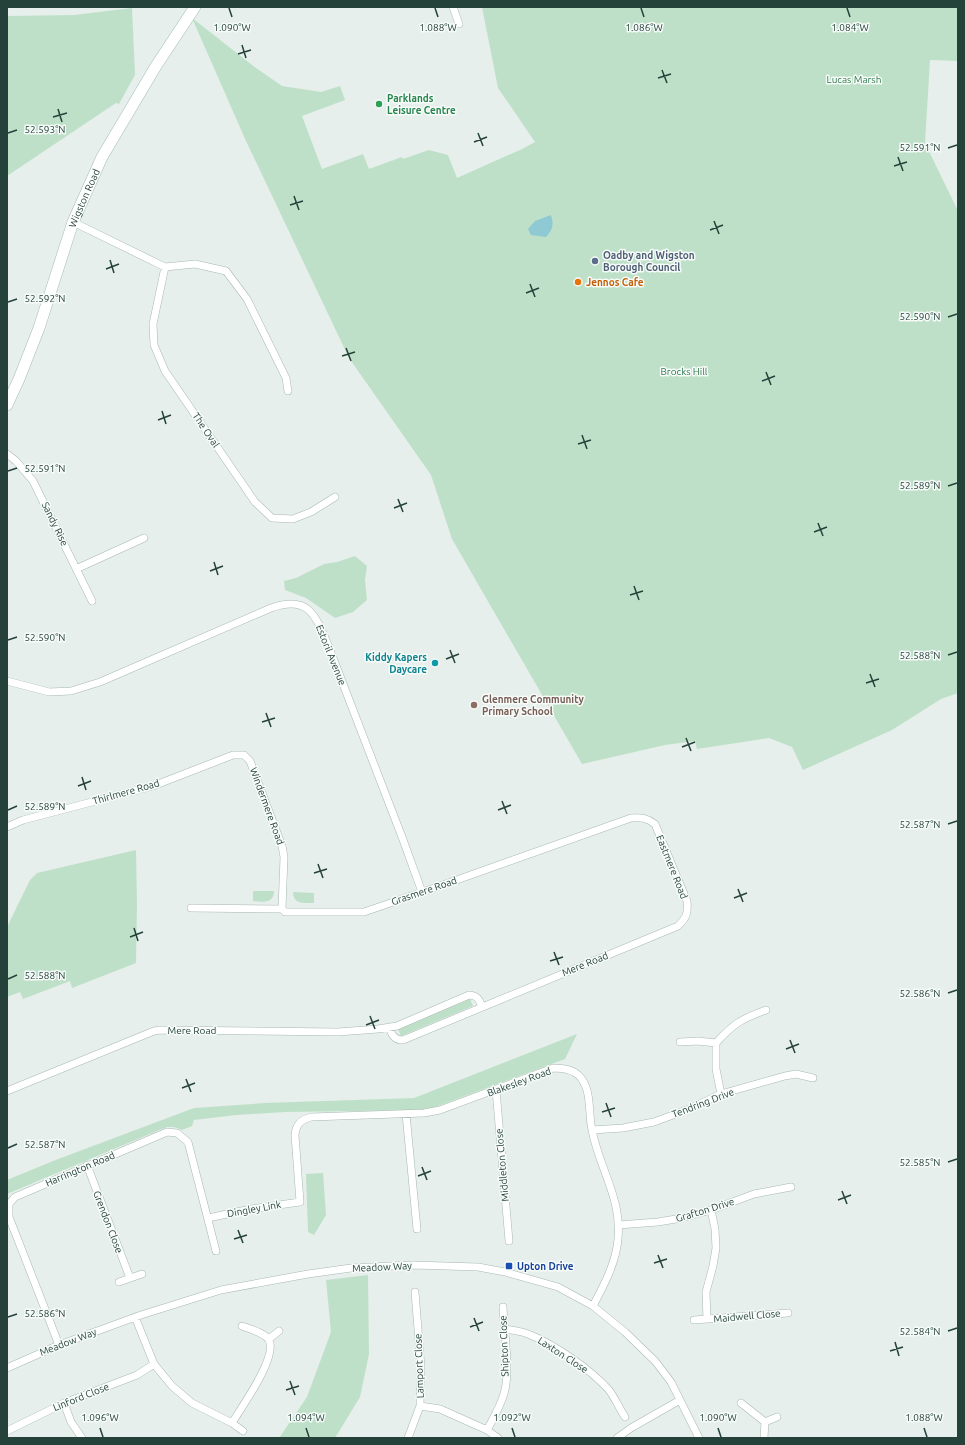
<svg xmlns="http://www.w3.org/2000/svg" width="965" height="1445" viewBox="0 0 965 1445" font-family="Ubuntu,sans-serif">
	<rect width="100%" height="100%" fill="#e6efeb"/>
	<path fill="#bfe0c8" d="M 482,7 L 958,7 L 958,61 L 930,60 L 925,143 L 958,211 L 958,693 L 941,699 L 892,730 L 803,770 L 792,747 L 769,738 L 697,749 L 695,741 L 665,745 L 582,764 L 452,539 L 431,475 L 349,358 L 246,141 L 192,18 L 256,68 L 282,86 L 321,92 L 340,86 L 345,100 L 302,116 L 322,169 L 363,154 L 369,169 L 402,157 L 403,159 L 429,150 L 448,155 L 457,178 L 522,149 L 535,142 L 498,88 Z
		M 132,8 L 135,75 L 119,104 L 116,103 L 7,176 L 7,16 L 74,15 Z
		M 355,556 L 367,566 L 365,580 L 367,600 L 353,612 L 335,618 L 306,598 L 285,590 L 284,581 L 296,578 L 324,564 L 337,562 Z
		M 136,850 L 137,904 L 136,963 L 72,988 L 70,981 L 23,999 L 20,992 L 7,997 L 7,927 L 30,880 L 37,873 Z
		M 253,891 L 274,891 C 274,904 262,902 253,901 Z
		M 293,892 L 314,893 L 314,903 C 305,903 293,905 293,892 Z
		M 470,999 L 473,1006 L 401,1036 L 398,1029 Z
		M 577,1034 L 565,1059 L 427,1110 L 285,1112 L 236,1115 L 194,1120 L 192,1126 L 182,1130 L 174,1127 L 167,1127 L 157,1131 L 7,1194 L 7,1180 L 53,1161 L 194,1108 L 265,1103 L 414,1098 Z
		M 323,1173 L 326,1215 L 314,1235 L 308,1232 L 306,1174 Z
		M 368,1275 L 369,1354 L 360,1397 L 335,1438 L 279,1438 L 307,1397 L 331,1332 L 326,1280 Z"/>
	<path fill="#8ec9d4" d="M 551,215 C 554,225 553,229 546,237 L 531,235 L 528,229 L 535,221 Z"/>
	<g fill="none" stroke-linecap="round" stroke-linejoin="round">
		<g stroke="#a8b8b2" stroke-width="8">
			<path id="minor" d="M 453,7 L 459,24
				M 73,222 L 165,267 L 195,264 L 226,271 L 247,299 L 286,378 L 288,391
				M 165,267 L 153,324 L 154,345 L 165,371 L 255,502 L 272,518 L 293,519 L 311,512 L 335,497
				M 7,454 L 16,461 L 33,481 L 92,601
				M 76,569 L 144,538
				M 7,681 L 49,692 L 71,691 L 100,682 L 271,608 C 308,595 315,614 328,645 L 402,837 L 422,892
				M 7,827 L 23,820 L 153,786 L 233,755 L 244,755 L 250,761 L 282,846 L 284,857 L 282,909
				M 191,908 L 282,909 L 285,912 L 364,912 L 437,887 L 631,818 C 641,817 647,818 655,824 L 687,901 C 688,914 687,917 678,926 L 403,1040 C 394,1040 392,1035 389,1027
				M 680,1042 L 698,1041 L 716,1043
				M 496,1090 L 509,1241
				M 7,1091 L 154,1031 L 160,1030 L 338,1032 L 378,1029 L 397,1026 L 469,995 C 478,996 479,999 482,1007
				M 721,1094 L 716,1069 L 716,1043 C 733,1024 741,1019 766,1010
				M 406,1114 L 417,1229
				M 592,1130 L 623,1128 L 654,1122 L 689,1109 L 721,1094 L 785,1076 L 796,1074 L 813,1078
				M 87,1165 L 130,1278
				M 711,1210 L 715,1229 L 716,1248 L 713,1266 L 706,1292 L 707,1319 L 788,1313
				M 208,1218 L 251,1209 L 300,1202 L 295,1135 C 296,1125 300,1120 311,1117 L 424,1113 L 440,1110 L 553,1068 C 563,1068 574,1069 581,1078 C 592,1092 588,1113 592,1130 C 599,1168 622,1198 618,1239 C 616,1263 604,1285 593,1306
				M 618,1225 L 658,1222 L 682,1218 L 711,1210 L 754,1194 L 791,1187
				M 119,1282 L 142,1274
				M 135,1317 L 154,1364 L 172,1386 L 192,1403 L 232,1423 L 243,1431
				M 694,1320 L 707,1319
				M 504,1329 C 512,1330 521,1331 528,1334 C 554,1344 590,1369 609,1390 C 615,1398 619,1408 625,1417
				M 269,1339 L 279,1331
				M 59,1345 L 9,1217 L 9,1204 L 15,1197 L 167,1132 L 177,1133 L 188,1142 L 216,1251
				M 7,1368 L 59,1345 L 141,1315 L 221,1290 L 308,1274 L 351,1268 L 413,1265 L 478,1267 L 505,1272 L 558,1287 L 593,1306 L 625,1332 L 655,1361 L 671,1382 L 699,1438
				M 64,1403 L 71,1422 L 82,1438
				M 741,1403 L 765,1422 L 764,1438
				M 420,1406 L 440,1409 L 487,1430 L 498,1438
				M 765,1422 L 777,1417
				M 232,1423 C 241,1408 278,1357 269,1340 C 265,1333 250,1329 242,1326
				M 487,1430 C 494,1417 502,1404 505,1390 C 510,1366 504,1332 503,1307
				M 7,1431 L 64,1403 L 137,1375 L 154,1364
				M 408,1438 L 420,1406 L 421,1367 L 415,1292
				M 617,1438 L 631,1428 L 680,1400"/>
		</g>
		<g stroke="#a4bbb3" stroke-width="12">
			<g id="secondary">
				<path id="s1" d="M 7,405 L 19,379 L 39,328 L 73,222 L 102,157 L 156,66 L 195,7"/>
			</g>
		</g>
		<use href="#minor" stroke="#fff" stroke-width="7"/>
		<use href="#secondary" stroke="#fff" stroke-width="11"/>
	</g>
	<path fill="none" stroke="#24423a" stroke-width="1.5" d="M 229,8 L 232,17M 435,8 L 438,17M 641,8 L 644,17M 847,8 L 850,17M 242,45 L 246,58M 238,54 L 251,50M 662,70 L 667,83M 658,78 L 671,74M 58,109 L 62,122M 53,117 L 67,113M 8,133 L 17,130M 478,133 L 483,146M 474,142 L 487,137M 948,148 L 957,145M 898,157 L 903,171M 894,166 L 907,162M 294,196 L 299,210M 290,205 L 303,201M 714,221 L 719,234M 710,230 L 723,225M 110,260 L 114,273M 106,269 L 119,264M 530,284 L 535,297M 526,293 L 539,288M 8,302 L 17,299M 948,317 L 957,314M 346,348 L 351,361M 342,356 L 355,352M 766,372 L 771,385M 762,381 L 775,376M 162,411 L 166,424M 158,420 L 171,415M 582,435 L 587,449M 578,444 L 591,440M 8,471 L 17,468M 948,486 L 957,483M 398,499 L 403,512M 394,508 L 407,503M 818,523 L 823,536M 814,532 L 827,527M 214,562 L 218,575M 210,571 L 223,566M 634,586 L 639,600M 630,595 L 643,591M 8,640 L 17,637M 450,650 L 455,663M 948,655 L 957,652M 446,659 L 459,654M 870,674 L 875,687M 866,683 L 879,679M 266,713 L 271,727M 262,722 L 275,718M 686,738 L 691,751M 682,747 L 695,742M 82,777 L 86,790M 78,786 L 91,781M 502,801 L 507,814M 8,810 L 17,806M 498,810 L 511,805M 948,824 L 957,821M 318,864 L 323,878M 314,873 L 327,869M 738,889 L 743,902M 734,898 L 747,893M 134,928 L 138,941M 130,937 L 143,932M 554,952 L 559,965M 550,961 L 563,957M 8,979 L 17,975M 948,993 L 957,990M 370,1016 L 375,1029M 366,1025 L 379,1020M 790,1040 L 795,1053M 786,1049 L 799,1044M 186,1079 L 191,1092M 182,1088 L 195,1083M 606,1103 L 611,1117M 602,1112 L 615,1108M 8,1148 L 17,1144M 948,1162 L 957,1159M 422,1167 L 427,1180M 418,1176 L 431,1171M 842,1191 L 847,1204M 838,1200 L 851,1195M 238,1230 L 243,1243M 234,1239 L 247,1235M 658,1255 L 663,1268M 654,1263 L 667,1259M 8,1317 L 17,1314M 474,1318 L 479,1331M 470,1327 L 483,1322M 948,1331 L 957,1328M 895,1342 L 899,1356M 890,1351 L 903,1347M 290,1381 L 295,1395M 286,1390 L 299,1386M 100,1428 L 103,1437M 306,1428 L 309,1437M 512,1428 L 515,1437M 718,1428 L 721,1437M 924,1428 L 927,1437"/>
	<circle fill="#2e9e5b" stroke="#f7fbf9" stroke-width="1.5" cx="379" cy="104" r="4"/>
	<circle fill="#5c6f8a" stroke="#f7fbf9" stroke-width="1.5" cx="595" cy="261" r="4"/>
	<circle fill="#e8710a" stroke="#f7fbf9" stroke-width="1.5" cx="578" cy="282" r="4"/>
	<circle fill="#0f9aa8" stroke="#f7fbf9" stroke-width="1.5" cx="435" cy="663" r="4"/>
	<circle fill="#8d6e63" stroke="#f7fbf9" stroke-width="1.5" cx="474" cy="705" r="4"/>
	<rect fill="#1a4fb4" stroke="#f7fbf9" stroke-width="1.5" x="505" y="1262" width="8" height="8" rx="2"/>
	<g text-anchor="middle" dominant-baseline="central" stroke-width="3" stroke-linejoin="round" paint-order="stroke">
		<g font-size="10" fill="#2d7a4b" stroke="#f7fbf9">
			<text x="854" y="79">Lucas Marsh</text>
			<text x="684" y="371">Brocks Hill</text>
		</g>
		<g font-size="10" font-weight="bold" fill="#27864d" stroke="#f7fbf9" text-anchor="start">
			<text x="387" y="98">Parklands<tspan x="387" dy="12">Leisure Centre</tspan></text>
		</g>
		<g font-size="10" fill="#24423a" stroke="#f7fbf9">
			<text stroke="none"><textPath href="#s1" startOffset="221">Wigston Road</textPath></text>
			<text transform="translate(206 430) rotate(56)">The Oval</text>
			<text transform="translate(55 524) rotate(64)">Sandy Rise</text>
			<text transform="translate(331 655) rotate(68)">Estoril Avenue</text>
			<text transform="translate(126 792) rotate(-16)">Thirlmere Road</text>
			<text transform="translate(267 806) rotate(70)">Windermere Road</text>
			<text transform="translate(672 867) rotate(68)">Eastmere Road</text>
			<text transform="translate(424 891) rotate(-19)">Grasmere Road</text>
			<text transform="translate(585 964) rotate(-22)">Mere Road</text>
			<text x="192" y="1030">Mere Road</text>
			<text transform="translate(519 1082) rotate(-20)">Blakesley Road</text>
			<text transform="translate(703 1103) rotate(-21)">Tendring Drive</text>
			<text transform="translate(502 1165) rotate(-95)">Middleton Close</text>
			<text transform="translate(80 1169) rotate(-23)">Harrington Road</text>
			<text transform="translate(254 1209) rotate(-10)">Dingley Link</text>
			<text transform="translate(705 1210) rotate(-17)">Grafton Drive</text>
			<text transform="translate(108 1222) rotate(69)">Grendon Close</text>
			<text transform="translate(382 1267) rotate(-3)">Meadow Way</text>
			<text transform="translate(747 1316) rotate(-5)">Maidwell Close</text>
			<text transform="translate(68 1342) rotate(-21)">Meadow Way</text>
			<text transform="translate(504 1346) rotate(-92)">Shipton Close</text>
			<text transform="translate(563 1355) rotate(33)">Laxton Close</text>
			<text transform="translate(419 1366) rotate(-92)">Lamport Close</text>
			<text transform="translate(81 1397) rotate(-22)">Linford Close</text>
		</g>
		<g font-size="10" font-weight="bold" fill="#4e5e75" stroke="#f7fbf9" text-anchor="start">
			<text x="603" y="255">Oadby and Wigston<tspan x="603" dy="12">Borough Council</tspan></text>
		</g>
		<g font-size="10" font-weight="bold" fill="#c56008" stroke="#f7fbf9" text-anchor="start">
			<text x="586" y="282">Jennos Cafe</text>
		</g>
		<g font-size="10" font-weight="bold" fill="#0d838f" stroke="#f7fbf9" text-anchor="end">
			<text x="427" y="657">Kiddy Kapers<tspan x="427" dy="12">Daycare</tspan></text>
		</g>
		<g font-size="10" font-weight="bold" fill="#785e54" stroke="#f7fbf9" text-anchor="start">
			<text x="482" y="699">Glenmere Community<tspan x="482" dy="12">Primary School</tspan></text>
		</g>
		<g font-size="10" font-weight="bold" fill="#164399" stroke="#f7fbf9" text-anchor="start">
			<text x="517" y="1266">Upton Drive</text>
		</g>
	</g>
	<g font-size="10" text-anchor="middle" fill="#24423a" stroke="#f7fbf9" stroke-width="3" stroke-linejoin="round" paint-order="stroke">
		<text x="232" y="31">1.090°W</text>
		<text x="438" y="31">1.088°W</text>
		<text x="644" y="31">1.086°W</text>
		<text x="850" y="31">1.084°W</text>
		<text x="45" y="133">52.593°N</text>
		<text x="920" y="151">52.591°N</text>
		<text x="45" y="302">52.592°N</text>
		<text x="920" y="320">52.590°N</text>
		<text x="45" y="472">52.591°N</text>
		<text x="920" y="489">52.589°N</text>
		<text x="45" y="641">52.590°N</text>
		<text x="920" y="659">52.588°N</text>
		<text x="45" y="810">52.589°N</text>
		<text x="920" y="828">52.587°N</text>
		<text x="45" y="979">52.588°N</text>
		<text x="920" y="997">52.586°N</text>
		<text x="45" y="1148">52.587°N</text>
		<text x="920" y="1166">52.585°N</text>
		<text x="45" y="1317">52.586°N</text>
		<text x="920" y="1335">52.584°N</text>
		<text x="100" y="1421">1.096°W</text>
		<text x="306" y="1421">1.094°W</text>
		<text x="512" y="1421">1.092°W</text>
		<text x="718" y="1421">1.090°W</text>
		<text x="924" y="1421">1.088°W</text>
	</g>
	<rect width="965" height="1445" fill="none" stroke="#24423a" stroke-width="16"/>
</svg>
